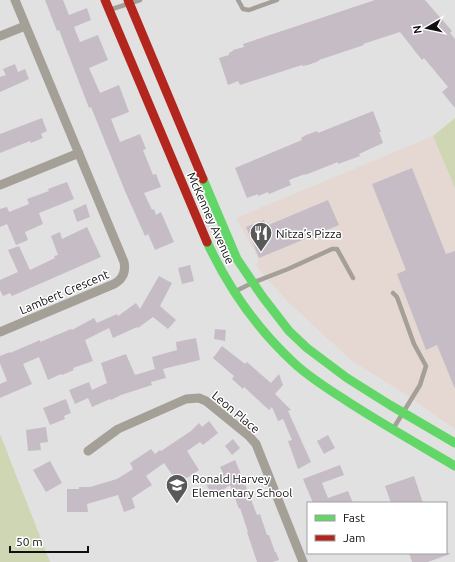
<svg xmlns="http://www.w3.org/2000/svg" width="455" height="562" viewBox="0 0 455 562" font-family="Ubuntu,sans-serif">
	<rect width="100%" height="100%" fill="#e1e1e1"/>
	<path fill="#e5d8d3" d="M 433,136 L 455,188 L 455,429 L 402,392 L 352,361 L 288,302 L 256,266 L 259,260 L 236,218 Z"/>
	<path fill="#cfd6b3" d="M 455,118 L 455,188 L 433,136 Z
		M 0,434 L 50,562 L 0,562 Z"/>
	<path fill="#c6bcc6" d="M 45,0 L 63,0 L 69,15 L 87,8 L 91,20 L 74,27 L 80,42 L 98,35 L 108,60 L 89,68 L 100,93 L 119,85 L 129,112 L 111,119 L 120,142 L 140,134 L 146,149 L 143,150 L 153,175 L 156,174 L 161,187 L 144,193 L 152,210 L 154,209 L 156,215 L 161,212 L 174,242 L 155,250 L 148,234 L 145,236 L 125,191 L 91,107 L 89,108 L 59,30 L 57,31 Z
		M 375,0 L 425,0 L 452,31 L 450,33 L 455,39 L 455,108 L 442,92 L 448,87 L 424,58 L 422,60 L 400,32 L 363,44 L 364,45 L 319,60 L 319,61 L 308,65 L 303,66 L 302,65 L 240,85 L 238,81 L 228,85 L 219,58 L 229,55 L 229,53 L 233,51 L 233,50 L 244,47 L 243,44 Z
		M 15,64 L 18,72 L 25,69 L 29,79 L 0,92 L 0,77 L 6,75 L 3,69 Z
		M 373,111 L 381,132 L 379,132 L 383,143 L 359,154 L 360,156 L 338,164 L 338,162 L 305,175 L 305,174 L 289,180 L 291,185 L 269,194 L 268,192 L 258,196 L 258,194 L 247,198 L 235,168 L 302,140 L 301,138 L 306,135 L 317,131 L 318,133 Z
		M 42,118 L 47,131 L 41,134 L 43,138 L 31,143 L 30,141 L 0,153 L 0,134 Z
		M 412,168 L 446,254 L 455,251 L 455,389 L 437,345 L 426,350 L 397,274 L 406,270 L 372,184 Z
		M 67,182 L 74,199 L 39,213 L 43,224 L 25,232 L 28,240 L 16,245 L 7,224 L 0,227 L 0,209 L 7,207 L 9,212 L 29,204 L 27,199 L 49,191 L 48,189 Z
		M 328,200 L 339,225 L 259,258 L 246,227 L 264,220 L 266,226 Z
		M 86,204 L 90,217 L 77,222 L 73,210 Z
		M 87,227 L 101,257 L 12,296 L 10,293 L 3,296 L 0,290 L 0,280 L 18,272 L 8,250 L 19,246 L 30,270 L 55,258 L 54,256 L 58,255 L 51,236 L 60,232 L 62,239 Z
		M 190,265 L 194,281 L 182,284 L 178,268 Z
		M 159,276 L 172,283 L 160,306 L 176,320 L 168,329 L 153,317 L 138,328 L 137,327 L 113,338 L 109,328 L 85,340 L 93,361 L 73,368 L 74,370 L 62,375 L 61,374 L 48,380 L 39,357 L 23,364 L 32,384 L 0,398 L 0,384 L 7,381 L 0,363 L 0,356 L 10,352 L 10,353 L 40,340 L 40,342 L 71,329 L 72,330 L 94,318 L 97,323 L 117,314 L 118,316 L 136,303 L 140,309 Z
		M 215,329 L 226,330 L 225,341 L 214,339 Z
		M 196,338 L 200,360 L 163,369 L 166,378 L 151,382 L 152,385 L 121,395 L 111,400 L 110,399 L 92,407 L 88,398 L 75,404 L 69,390 L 89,382 L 92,390 L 107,383 L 101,363 L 126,354 L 135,375 L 155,369 L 152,357 L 177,350 L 176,342 Z
		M 222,346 L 245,364 L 247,362 L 271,383 L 279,374 L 283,385 L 275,394 L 291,410 L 288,411 L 311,462 L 298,469 L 288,441 L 292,440 L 283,419 L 278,421 L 272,407 L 269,410 L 244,387 L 243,389 L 232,379 L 234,376 L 213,358 Z
		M 66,399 L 71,413 L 64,416 L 65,419 L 50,425 L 43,408 Z
		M 209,421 L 218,433 L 203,445 L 200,442 L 187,451 L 199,470 L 190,476 L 178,483 L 164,463 L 146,476 L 152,485 L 132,498 L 135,508 L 124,512 L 118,495 L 87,504 L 88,512 L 67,512 L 67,489 L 79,489 L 79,487 L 90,487 L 117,479 L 133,469 L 130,463 L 151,449 L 155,454 L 160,450 L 161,451 L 191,431 L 199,423 L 202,427 Z
		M 46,427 L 48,442 L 40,443 L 41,450 L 28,451 L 26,430 Z
		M 328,435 L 335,448 L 324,454 L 317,441 Z
		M 233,439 L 240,448 L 232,455 L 225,446 Z
		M 235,460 L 245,484 L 257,515 L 260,514 L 267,535 L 269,535 L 275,552 L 276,552 L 279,560 L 272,562 L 257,562 L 247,532 L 248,532 L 240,508 L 239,509 L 230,485 L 213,496 L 206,484 L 223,473 L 220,467 Z
		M 50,461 L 62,483 L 46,492 L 33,470 Z
		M 340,465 L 344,475 L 322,483 L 328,498 L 348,491 L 353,503 L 313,503 L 303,479 Z
		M 414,476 L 423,503 L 391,503 L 385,486 Z
		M 409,553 L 450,553 L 450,554 L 428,562 L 412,562 Z"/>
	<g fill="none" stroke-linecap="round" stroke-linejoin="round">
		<path stroke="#a4a098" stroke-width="4.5" d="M 238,0 L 243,9 L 249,10 L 277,0
			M 109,10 L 140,0
			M 236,291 L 252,283 L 288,269 L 332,249 L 337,249 L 353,278
			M 393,293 L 397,297 L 414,344 L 426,366 L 420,385 L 393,429"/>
		<path stroke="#a4a098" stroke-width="9" d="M 0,36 L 25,26
			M 0,185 L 79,153
			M 0,332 L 114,284 C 123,279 126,272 124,262 L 15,0
			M 88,451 L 118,429 L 186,399 L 199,398 L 206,401 L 249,436 L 256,444 L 303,562"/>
		<path stroke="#63d668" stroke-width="9" d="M 203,179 L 237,259 L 262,296 L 289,331 L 307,348 L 347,378 L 390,405 L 455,443
			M 207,242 C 228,287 257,329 294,363 C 311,379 333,392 353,405 C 386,426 421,446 455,466"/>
		<path stroke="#b3261e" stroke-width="9" d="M 105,0 L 207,242
			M 128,0 L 203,179"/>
	</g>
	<defs>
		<g id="restaurant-pin" transform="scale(1.15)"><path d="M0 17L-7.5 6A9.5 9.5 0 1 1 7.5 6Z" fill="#59595a" stroke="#fff"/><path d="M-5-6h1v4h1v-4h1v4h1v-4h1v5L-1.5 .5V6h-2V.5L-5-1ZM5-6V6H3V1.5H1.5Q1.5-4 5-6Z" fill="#fff"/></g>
		<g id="school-pin" transform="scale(1.15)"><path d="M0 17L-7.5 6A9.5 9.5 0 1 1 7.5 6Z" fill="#59595a" stroke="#fff"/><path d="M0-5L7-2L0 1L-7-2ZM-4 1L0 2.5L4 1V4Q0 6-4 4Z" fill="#fff"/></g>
	</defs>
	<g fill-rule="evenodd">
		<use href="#restaurant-pin" x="261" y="233"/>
		<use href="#school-pin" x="177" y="485"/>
	</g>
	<g text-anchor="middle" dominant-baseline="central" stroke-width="3" stroke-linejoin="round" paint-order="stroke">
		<g font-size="12" fill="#101011" stroke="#fff">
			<text transform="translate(211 218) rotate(66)">McKenney Avenue</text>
			<text transform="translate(64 292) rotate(-23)">Lambert Crescent</text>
			<text transform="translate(236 412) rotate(40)">Leon Place</text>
		</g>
		<g font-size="12" fill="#101011" stroke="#fff" text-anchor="start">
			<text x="276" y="233">Nitza’s Pizza</text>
			<text x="192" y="478">Ronald Harvey<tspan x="192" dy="14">Elementary School</tspan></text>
		</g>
	</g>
	<rect x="307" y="502" width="140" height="52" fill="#ffffff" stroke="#9f9fa0"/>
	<rect x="315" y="515" width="20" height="6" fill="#63d668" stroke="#9f9fa0"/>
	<text x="343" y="522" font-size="12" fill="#101011">Fast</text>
	<rect x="315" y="535" width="20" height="6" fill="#b3261e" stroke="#9f9fa0"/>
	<text x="343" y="542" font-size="12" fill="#101011">Jam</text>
	<g transform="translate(427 28) rotate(261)" stroke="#ffffff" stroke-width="3" paint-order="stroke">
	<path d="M0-3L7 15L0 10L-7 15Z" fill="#101011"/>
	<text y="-6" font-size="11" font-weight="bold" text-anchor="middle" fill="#101011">N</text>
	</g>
	<path d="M10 546v6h78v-6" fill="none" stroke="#101011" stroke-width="2"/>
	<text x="16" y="546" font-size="12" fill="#101011" stroke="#ffffff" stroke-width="3" paint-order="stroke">50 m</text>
</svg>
